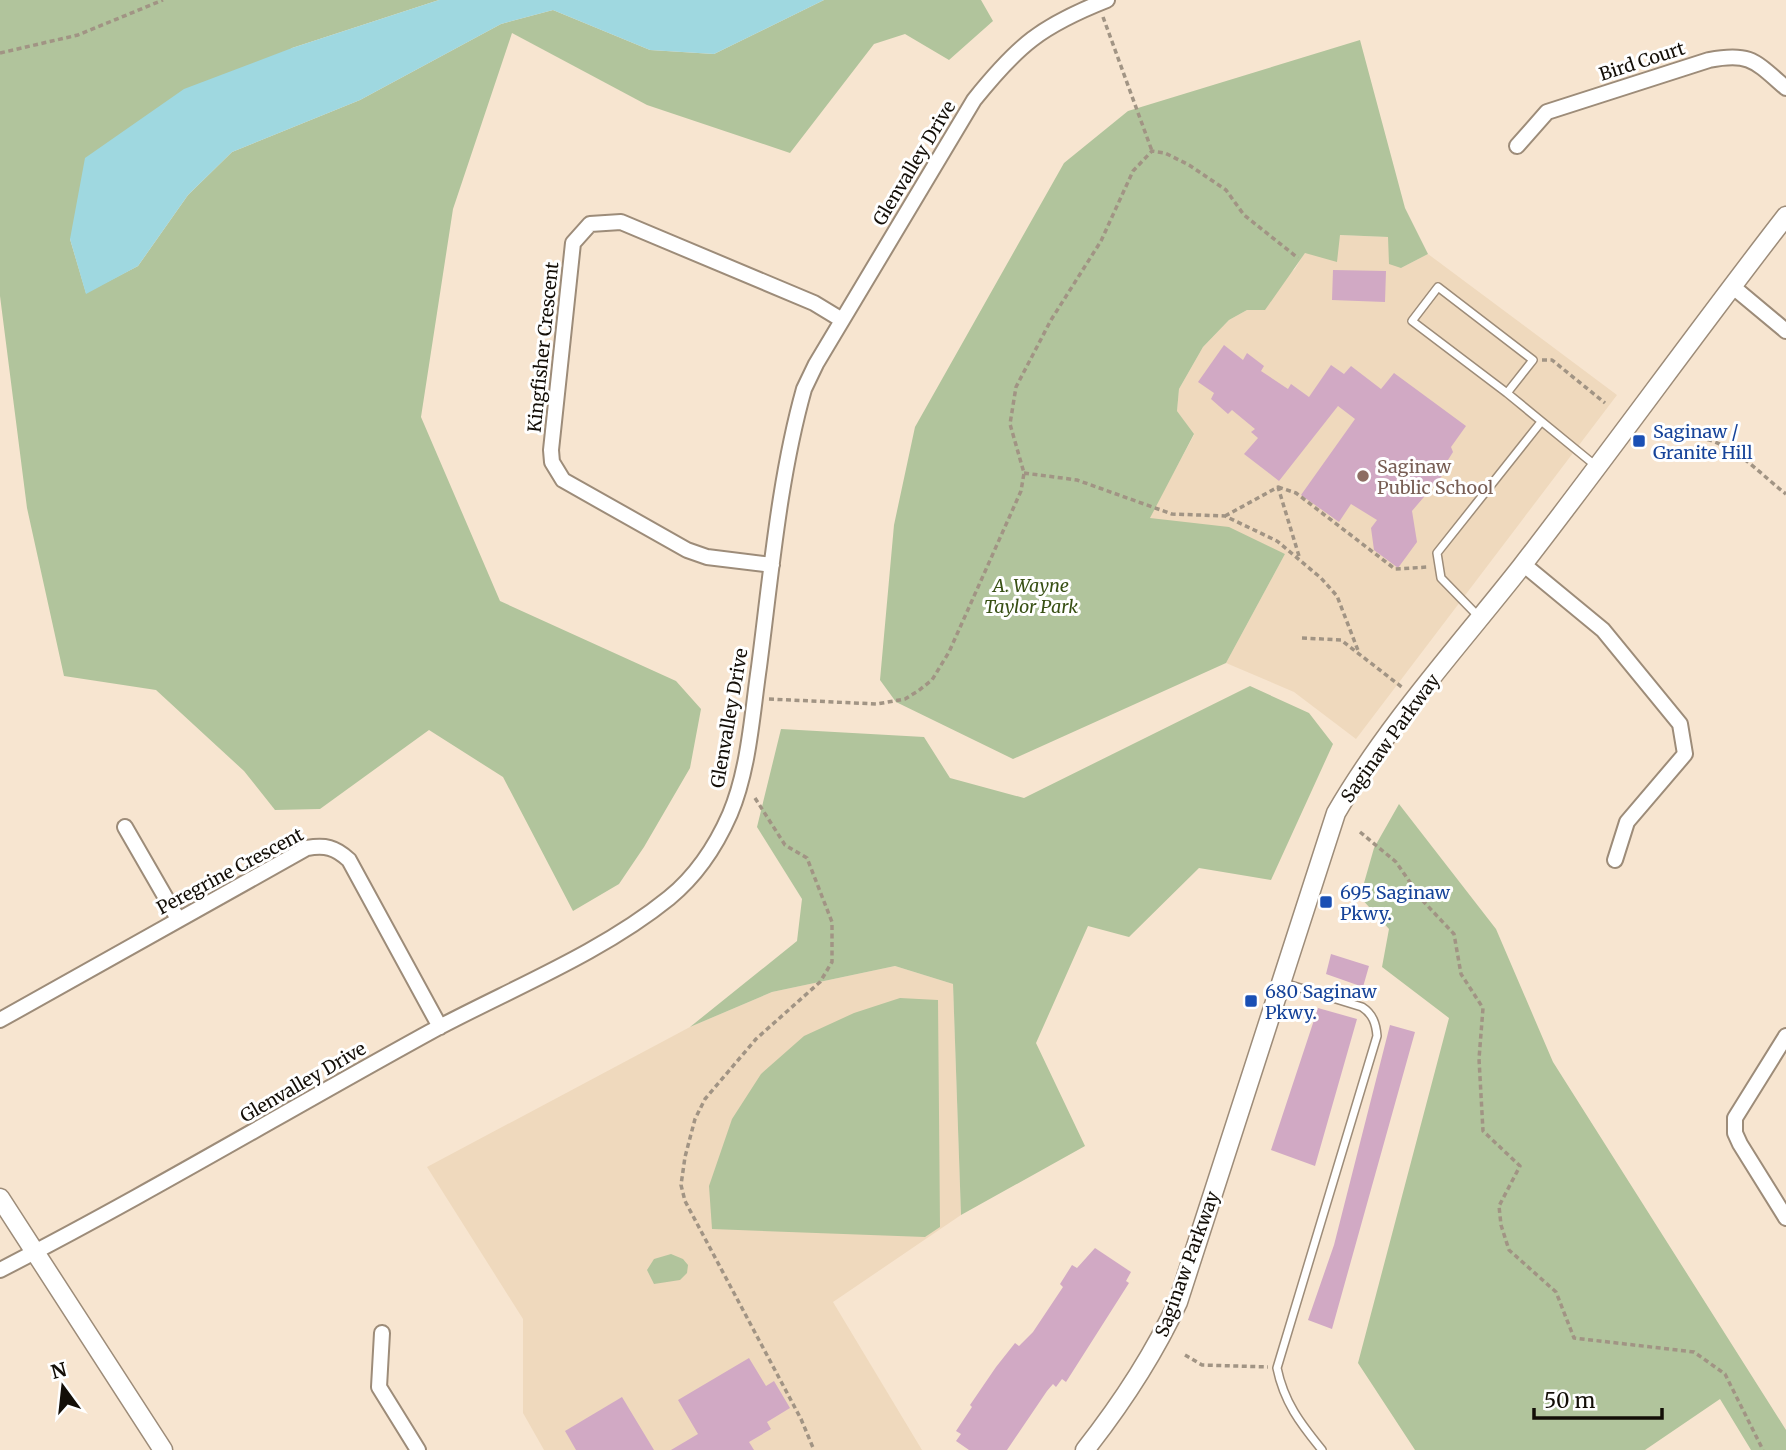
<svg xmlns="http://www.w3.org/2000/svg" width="1786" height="1450" viewBox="0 0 1786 1450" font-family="Merriweather,serif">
	<rect width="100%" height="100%" fill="#f7e5d0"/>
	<path fill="#efd9bd" d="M 1339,235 L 1388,237 L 1401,268 L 1428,254 L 1617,395 L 1356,739 L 1294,692 L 1226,663 L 1285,554 L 1149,518 L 1194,435 L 1177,411 L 1179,389 L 1203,347 L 1229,320 L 1247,310 L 1295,269 L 1305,252 Z
		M 895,966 L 953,984 L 961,1215 L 833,1302 L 922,1450 L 544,1450 L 523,1413 L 523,1319 L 427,1167 L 690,1027 L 772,992 Z"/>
	<path fill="#b1c49c" d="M 0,0 L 439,0 L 292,48 L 70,239 L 86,293 L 138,266 L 188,195 L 232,152 L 360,100 L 501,24 L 553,10 L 650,50 L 714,54 L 824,0 L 981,0 L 993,21 L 949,60 L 905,34 L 874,44 L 790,153 L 647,105 L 512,33 L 453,209 L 421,417 L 500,601 L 676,681 L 701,709 L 690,768 L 644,847 L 619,884 L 573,911 L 503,777 L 429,730 L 320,809 L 275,810 L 244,771 L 156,690 L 64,676 L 27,508 L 0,296 Z
		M 1360,40 L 1405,208 L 1428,254 L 1401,268 L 1389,264 L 1388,237 L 1340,235 L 1337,262 L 1305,253 L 1265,310 L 1247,310 L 1229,320 L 1203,347 L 1179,389 L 1177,411 L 1194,434 L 1150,518 L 1229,527 L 1285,554 L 1226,663 L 1013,759 L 896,702 L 880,680 L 894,525 L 915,427 L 1064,163 L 1128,111 Z
		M 1250,686 L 1309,713 L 1333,744 L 1271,880 L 1199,868 L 1129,937 L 1088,926 L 1036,1043 L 1085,1146 L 961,1215 L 953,984 L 895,966 L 772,992 L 690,1027 L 797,941 L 802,899 L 757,827 L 781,729 L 924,737 L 950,778 L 1024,798 Z
		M 1399,804 L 1496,929 L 1553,1062 L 1786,1430 L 1786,1450 L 1751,1450 L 1720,1399 L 1645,1450 L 1415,1450 L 1358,1363 L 1449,1018 L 1382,967 L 1389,929 L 1360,897 L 1374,848 Z
		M 900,998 L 938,1000 L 940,1227 L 925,1237 L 712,1229 L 709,1186 L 732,1119 L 761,1074 L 804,1036 L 854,1013 Z
		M 671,1254 L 683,1259 L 688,1265 L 687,1273 L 680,1280 L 654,1284 L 647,1270 L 654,1259 Z"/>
	<path fill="#9fd8e0" d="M 439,0 L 824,0 L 714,54 L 650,50 L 553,10 L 501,24 L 360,100 L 232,152 L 188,195 L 138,266 L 86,294 L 70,239 L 85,158 L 184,89 L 292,48 Z"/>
	<path fill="#d1a9c4" d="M 1333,270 L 1386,271 L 1385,302 L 1332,300 Z
		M 1224,345 L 1243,360 L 1247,353 L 1264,366 L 1261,371 L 1288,389 L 1291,384 L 1309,397 L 1331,365 L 1344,374 L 1351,366 L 1381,389 L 1394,373 L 1466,426 L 1451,447 L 1453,452 L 1448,460 L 1452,464 L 1412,511 L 1417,542 L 1398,568 L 1374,550 L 1371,528 L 1377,520 L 1351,504 L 1339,522 L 1301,495 L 1355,419 L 1338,406 L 1279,481 L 1244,454 L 1258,438 L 1251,432 L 1255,429 L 1232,410 L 1228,414 L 1211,399 L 1214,393 L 1198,382 Z
		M 1331,954 L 1369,966 L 1363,987 L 1326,974 Z
		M 1318,1008 L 1357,1019 L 1315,1166 L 1271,1150 Z
		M 1390,1025 L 1415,1032 L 1332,1329 L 1308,1320 L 1334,1245 Z
		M 1095,1248 L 1131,1272 L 1126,1281 L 1129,1283 L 1066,1382 L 1062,1379 L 1056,1387 L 1053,1384 L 1047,1391 L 1007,1450 L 969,1450 L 956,1441 L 961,1434 L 956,1431 L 972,1407 L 970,1405 L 996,1367 L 1015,1343 L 1019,1346 L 1033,1332 L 1063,1287 L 1060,1284 L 1072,1265 L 1077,1268 Z
		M 749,1358 L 766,1386 L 774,1381 L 790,1408 L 767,1422 L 771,1429 L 749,1442 L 754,1450 L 671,1450 L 698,1434 L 678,1400 Z
		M 622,1397 L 654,1450 L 576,1450 L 565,1431 Z"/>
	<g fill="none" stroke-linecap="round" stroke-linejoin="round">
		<g stroke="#9d8c79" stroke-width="10">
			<path id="service" d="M 1438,287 L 1533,360 L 1507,393 L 1412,321 Z
				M 1507,393 L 1596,466
				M 1479,617 L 1441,578 L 1437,553 L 1541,422
				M 1284,983 L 1362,1007 C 1373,1014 1376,1024 1377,1036 L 1277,1368 C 1284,1402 1300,1423 1322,1450"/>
		</g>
		<g stroke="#9d8c79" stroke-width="18">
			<path id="minor" d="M 1517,146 L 1547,112 L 1709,60 C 1750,52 1755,61 1786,88
				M 1732,286 L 1786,331
				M 1523,564 L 1603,630 L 1680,724 L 1685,754 L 1627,822 L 1615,860
				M 772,565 L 707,557 L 687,550 L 563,480 L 552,462 L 551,450 L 573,243 L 590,224 L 621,222 L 814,303 L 842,320
				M 125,827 L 178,919
				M 0,1020 L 307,848 C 325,845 335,847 349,860 L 440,1027
				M 1786,1036 L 1735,1118 L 1735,1133 L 1740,1144 L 1786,1218
				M 0,1270 C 146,1195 286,1111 430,1032 C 508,990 600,954 669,898 C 696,876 716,846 730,814 C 749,769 752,715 759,667 C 771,575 779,478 804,389 L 816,364 L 974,100 C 1018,45 1041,26 1107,0
				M 382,1333 L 379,1387 L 418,1450"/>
		</g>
		<g stroke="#9d8c79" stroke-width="21">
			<path id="tertiary" d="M 0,1198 L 163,1450
				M 1085,1450 C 1122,1403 1153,1356 1178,1302 L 1336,813 C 1387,725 1458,647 1521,567 C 1611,451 1696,332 1786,216"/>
		</g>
		<path stroke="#a19484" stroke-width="3.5" stroke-dasharray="5 3.5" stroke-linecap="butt" d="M 1103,17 L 1152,151
			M 0,53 L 78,35 L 163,0
			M 1542,360 L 1552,360 L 1605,403
			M 1658,429 C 1676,442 1696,434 1715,442 C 1741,452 1764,477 1786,494
			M 1024,473 L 1077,480 L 1172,514 L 1225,516 L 1277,541 L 1321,578 L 1337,596 L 1359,653
			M 1278,487 L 1296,493 L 1395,569 L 1428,567
			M 1225,516 L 1278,487 L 1299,556
			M 1302,638 L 1341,640 L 1403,688
			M 769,699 L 877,704 L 905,699 L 918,691 L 932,680 L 949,652 L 1021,491 L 1024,473 L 1010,424 L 1016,387 L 1051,320 L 1101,241 L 1133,171 L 1152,151 L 1165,153 L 1189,165 L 1226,190 L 1244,215 L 1298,258
			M 755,798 L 785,845 L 807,858 L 832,922 L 832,962 L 820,982 L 756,1039 L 705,1099 L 695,1119 L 685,1157 L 681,1185 L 685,1201 L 801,1419 L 814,1450
			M 1360,832 L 1396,862 L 1423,901 L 1454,934 L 1461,974 L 1483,1008 L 1479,1059 L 1483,1131 L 1520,1166 L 1499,1206 L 1501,1225 L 1509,1250 L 1556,1292 L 1574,1338 L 1694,1352 L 1725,1374 L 1763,1450
			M 1185,1355 L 1202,1365 L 1268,1367"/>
		<use href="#service" stroke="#fff" stroke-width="7"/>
		<use href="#minor" stroke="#fff" stroke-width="14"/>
		<use href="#tertiary" stroke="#fff" stroke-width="18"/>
	</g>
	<g fill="#1a4fb4" stroke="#fff" stroke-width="2.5">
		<rect x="1632" y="434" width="14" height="14" rx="3.5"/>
		<rect x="1319" y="895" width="14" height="14" rx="3.5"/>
		<rect x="1244" y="994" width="14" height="14" rx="3.5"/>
	</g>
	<circle fill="#8d6e63" stroke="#fff" stroke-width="2.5" cx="1363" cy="476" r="7"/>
	<g text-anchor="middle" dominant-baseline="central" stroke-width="6" stroke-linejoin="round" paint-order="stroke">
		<g font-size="18" fill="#130e07" stroke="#fff">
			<text transform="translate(1642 61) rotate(-18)">Bird Court</text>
			<text transform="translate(914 163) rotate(-59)">Glenvalley Drive</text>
			<text transform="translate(543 347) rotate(-84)">Kingfisher Crescent</text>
			<text transform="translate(729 718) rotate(-80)">Glenvalley Drive</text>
			<text transform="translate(1390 738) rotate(-54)">Saginaw Parkway</text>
			<text transform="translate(230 871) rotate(-28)">Peregrine Crescent</text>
			<text transform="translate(303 1082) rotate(-30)">Glenvalley Drive</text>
			<text transform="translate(1187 1264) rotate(-70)">Saginaw Parkway</text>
		</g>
		<g font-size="18" fill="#164399" stroke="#fff" text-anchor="start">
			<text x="1653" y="431">Saginaw /<tspan x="1653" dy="21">Granite Hill</tspan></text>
			<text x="1340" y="892">695 Saginaw<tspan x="1340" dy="21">Pkwy.</tspan></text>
			<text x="1265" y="991">680 Saginaw<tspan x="1265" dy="21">Pkwy.</tspan></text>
		</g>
		<g font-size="18" fill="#785e54" stroke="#fff" text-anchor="start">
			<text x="1377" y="466">Saginaw<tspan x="1377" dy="21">Public School</tspan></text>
		</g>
		<g font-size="18" font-style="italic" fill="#385014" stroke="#fff">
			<text x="1031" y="585">A. Wayne<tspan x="1031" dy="21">Taylor Park</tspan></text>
		</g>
	</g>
	<g transform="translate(63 1387) rotate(345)" stroke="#ffffff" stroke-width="5" paint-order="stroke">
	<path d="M0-5L12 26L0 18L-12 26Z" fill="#130e07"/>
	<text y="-10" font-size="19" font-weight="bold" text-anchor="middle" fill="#130e07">N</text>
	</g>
	<path d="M1534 1408v10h128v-10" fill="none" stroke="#130e07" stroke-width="3.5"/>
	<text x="1544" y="1408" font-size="21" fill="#130e07" stroke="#ffffff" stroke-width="5" paint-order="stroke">50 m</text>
</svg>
